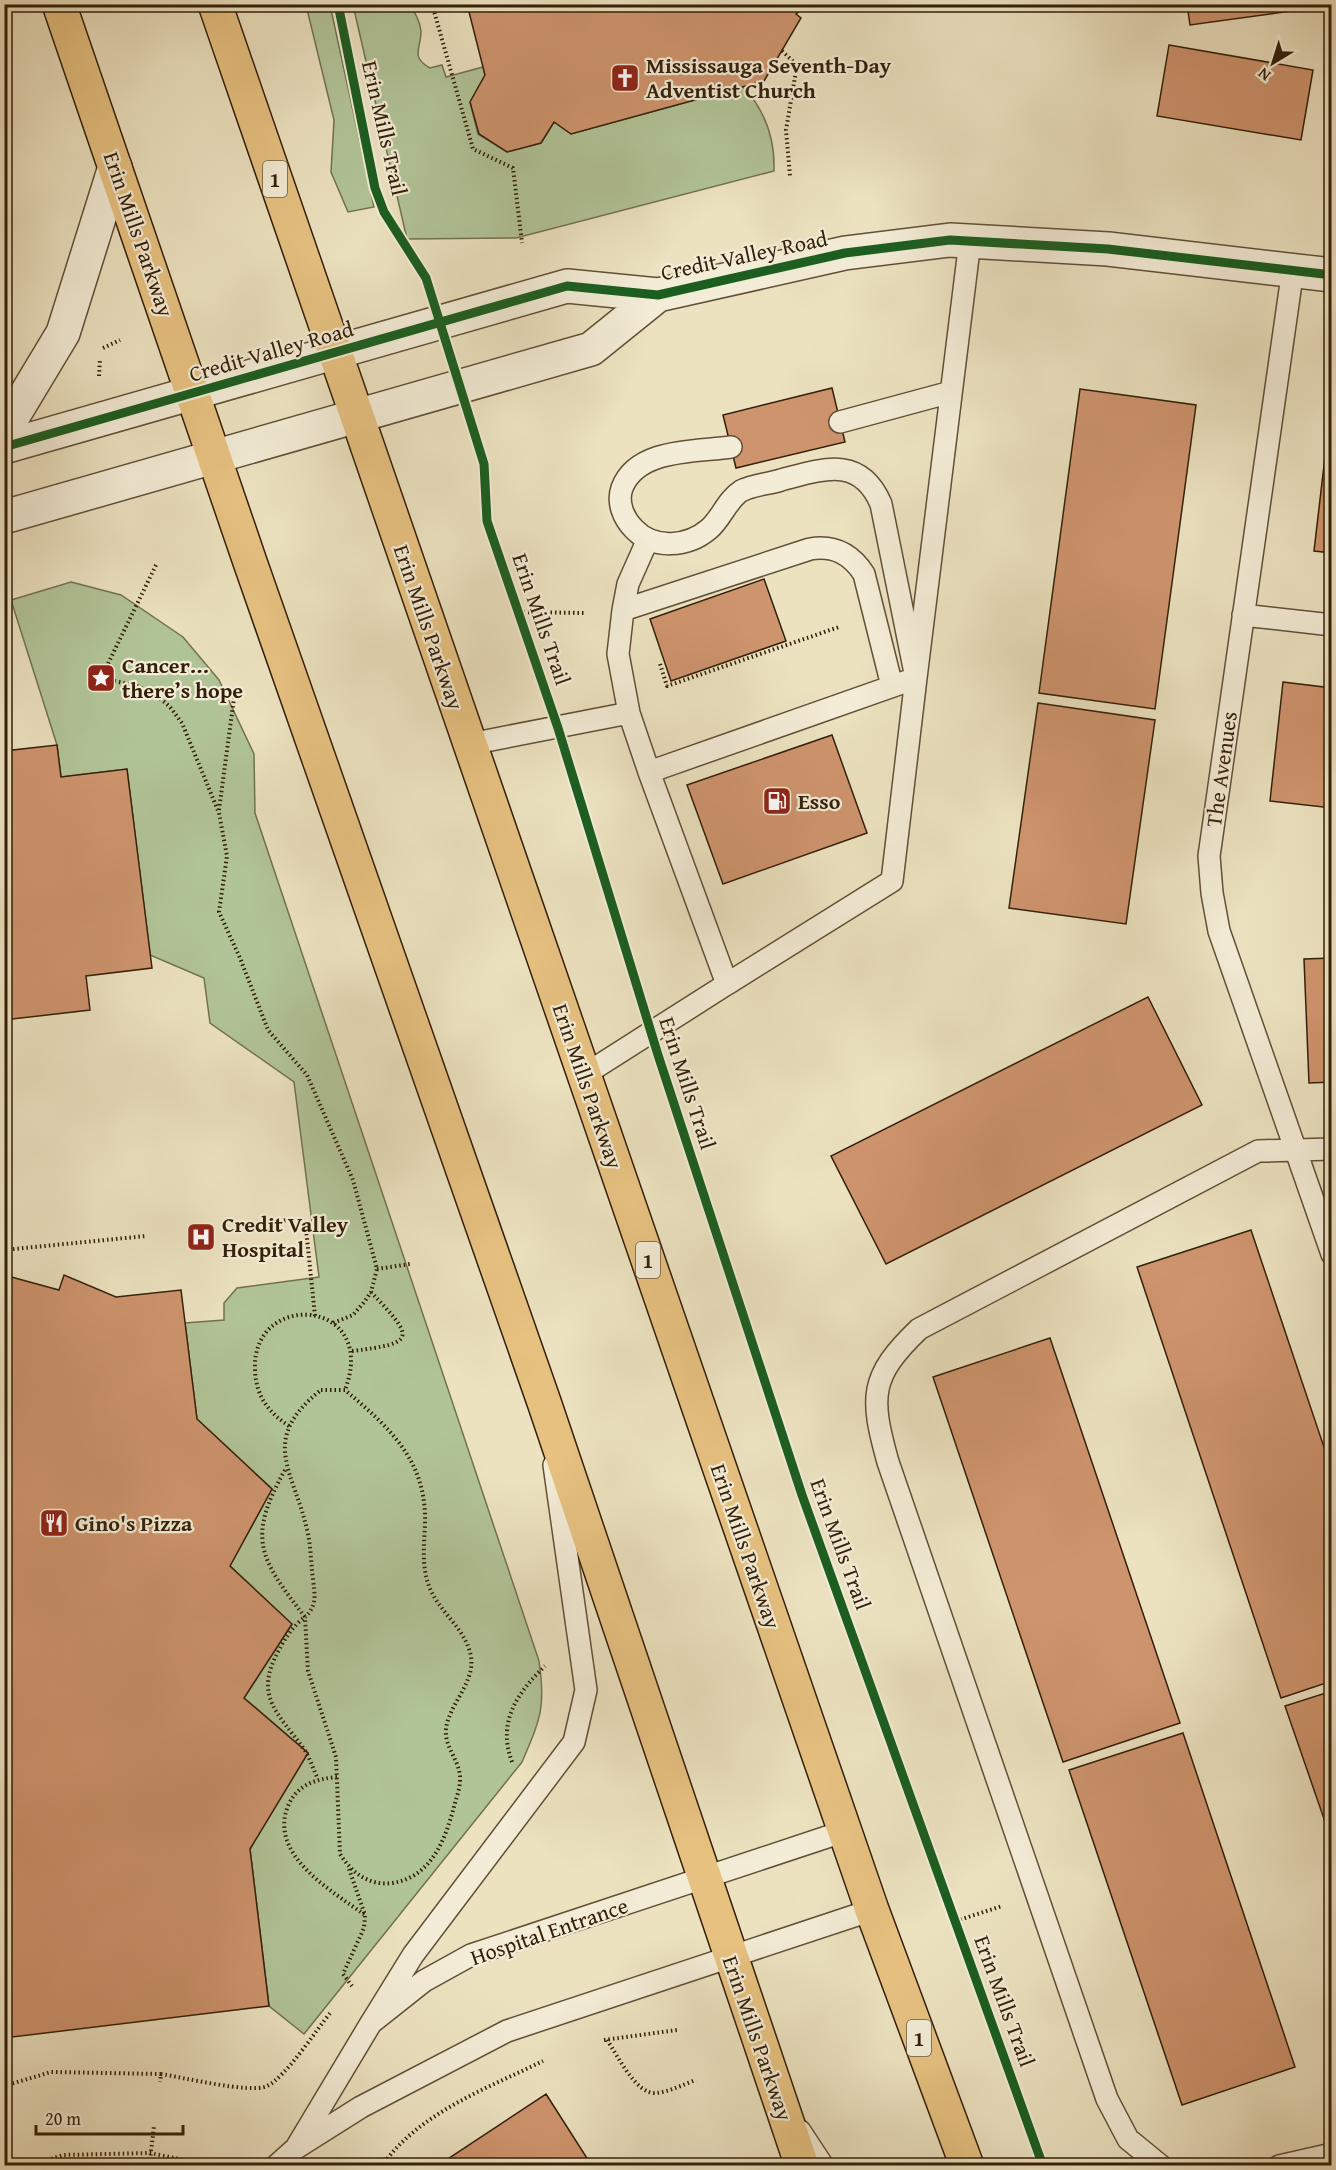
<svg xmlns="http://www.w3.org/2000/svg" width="1336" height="2170" viewBox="0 0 1336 2170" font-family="'Gentium Book Plus',serif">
	<rect width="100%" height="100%" fill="#ece2c0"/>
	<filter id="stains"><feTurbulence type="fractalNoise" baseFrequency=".00333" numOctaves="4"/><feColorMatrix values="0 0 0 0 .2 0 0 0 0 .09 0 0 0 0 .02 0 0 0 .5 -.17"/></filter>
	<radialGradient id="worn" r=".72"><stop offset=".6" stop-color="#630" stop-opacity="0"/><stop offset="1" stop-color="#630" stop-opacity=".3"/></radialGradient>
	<path fill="#b1c497" stroke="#727250" stroke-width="1.5" d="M 306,5 L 330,5 L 374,207 L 348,212 L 331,172 L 334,120 Z
		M 353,5 L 410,5 C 415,13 420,21 421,31 C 421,49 410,57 430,68 L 442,65 L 446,77 L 483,67 L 485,75 L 470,102 L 478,134 L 507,152 L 541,143 L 554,122 L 571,134 L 743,87 C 766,111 775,138 774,171 L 516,238 L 407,239 Z
		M 71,582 L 121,595 L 183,637 L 219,680 L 254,754 L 255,813 L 539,1661 C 546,1708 540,1720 522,1762 L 304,2034 L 269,2006 L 250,1849 L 308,1753 L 244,1698 L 292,1624 L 230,1566 L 272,1489 L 197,1419 L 185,1323 L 224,1320 L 224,1303 L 237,1288 L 319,1277 L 294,1082 L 210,1023 L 204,978 L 150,955 L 127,769 L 61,777 L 57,745 L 11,600 Z"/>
	<path fill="#ce946d" stroke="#331f09" stroke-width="1.5" d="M 467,4 L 810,4 L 796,14 L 801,18 L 764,81 L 571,134 L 554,122 L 541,143 L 507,152 L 479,134 L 470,102 L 485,75 Z
		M 1187,4 L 1319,4 L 1320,7 L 1190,25 Z
		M 1169,45 L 1313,70 L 1301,140 L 1157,116 Z
		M 832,388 L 845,442 L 736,468 L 723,415 Z
		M 1080,389 L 1196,405 L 1155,709 L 1039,693 Z
		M 1328,431 L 1332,431 L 1332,553 L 1314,551 Z
		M 764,579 L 786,641 L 671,681 L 650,619 Z
		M 1283,682 L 1332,688 L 1332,808 L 1270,801 Z
		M 1038,703 L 1155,720 L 1126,924 L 1009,908 Z
		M 832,735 L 867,833 L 723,884 L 687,785 Z
		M 57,745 L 61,777 L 127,769 L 152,968 L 86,976 L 90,1010 L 4,1020 L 4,751 Z
		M 1332,958 L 1332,1082 L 1309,1083 L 1304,959 Z
		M 1148,997 L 1202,1105 L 886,1264 L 831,1156 Z
		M 1251,1230 L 1332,1471 L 1332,1681 L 1281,1698 L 1137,1267 Z
		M 4,1275 L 59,1290 L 64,1275 L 116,1297 L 181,1290 L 197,1419 L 272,1489 L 230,1566 L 292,1624 L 244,1698 L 308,1753 L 250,1849 L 269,2006 L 4,2038 Z
		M 1050,1338 L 1180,1723 L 1063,1762 L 933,1377 Z
		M 1332,1691 L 1332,1842 L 1285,1706 Z
		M 1183,1733 L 1295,2067 L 1182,2105 L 1069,1770 Z
		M 546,2094 L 592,2166 L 437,2166 Z"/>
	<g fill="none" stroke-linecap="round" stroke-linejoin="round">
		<g stroke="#615037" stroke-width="24">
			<path id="service" d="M 1293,269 L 1209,856 L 1212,893 L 1219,931 L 1332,1254
				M 840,422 L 951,392
				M 623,610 L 628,584 L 648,539
				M 1243,615 L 1332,625
				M 629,713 L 618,654 L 623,610 L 810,549 C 834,545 851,554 864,574 L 892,686
				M 470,744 L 629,713 L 649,772 L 916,678 L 970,241
				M 727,984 L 892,881 L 916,678 L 881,504 C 860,455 823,469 781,480 C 769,484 752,485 741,491 C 727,500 721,519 709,529 C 688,547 654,550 634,529 C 623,518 617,502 622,488 C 637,448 696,452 731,447
				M 584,1075 L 727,984 L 649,772
				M 371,2023 L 413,1955 L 574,1742 L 586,1690 L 554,1465
				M 800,2131 L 823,2166
				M 296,2148 L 371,2023 L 424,1981 L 471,1955 L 845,1831
				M 276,2166 L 296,2148 L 361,2107 L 507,2031 L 872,1910
				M 1161,2166 L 1128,2139 L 1107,2099 L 888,1462 C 870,1397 869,1377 919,1329 L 1258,1151 L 1332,1149
				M 1279,2166 L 1332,2154"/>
		</g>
		<g stroke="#615037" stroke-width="36">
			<path id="tertiary" d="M 4,431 L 63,333 L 115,167
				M 4,447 L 567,286 L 658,295 L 845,253 L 950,240 L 1108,249 L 1332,275
				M 4,517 L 591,349 L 658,295"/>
		</g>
		<g stroke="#331f09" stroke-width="36">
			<path id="primary" d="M 59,4 L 250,562 L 544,1402 L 802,2166
				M 215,4 L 872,1910 L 967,2166"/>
		</g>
		<path stroke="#331f09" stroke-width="4" stroke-dasharray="1.5 3" stroke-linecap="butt" d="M 432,4 L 473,149 L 513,168 L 522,243
			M 782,51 L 797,65 L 786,130 L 790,176
			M 103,348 L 120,340
			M 99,376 L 100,359
			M 156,565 L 101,678 L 137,686 L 155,694 L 170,707 L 182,723 L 219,813 L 227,856 L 219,912 L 240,958 L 268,1030 L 307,1075 L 353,1180 L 377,1269 L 371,1292 L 365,1301 L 353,1315 L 333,1323
			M 519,612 L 585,613
			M 660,664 L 667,686 L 839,627
			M 219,810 L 234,698
			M 239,1224 L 305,1219 L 315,1316
			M 4,1250 L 146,1236
			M 377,1269 L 410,1264
			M 352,1351 C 418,1343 414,1338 371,1292
			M 321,1390 L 345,1390 C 390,1428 427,1461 425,1524 C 424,1547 421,1569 431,1591 C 442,1614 467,1631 471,1657 C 475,1683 449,1704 446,1729 C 444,1748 461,1761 460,1780 C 460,1788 457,1796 455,1803 C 446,1837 433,1877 392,1883 C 369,1886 352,1873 340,1854 L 336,1757 L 308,1671 L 305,1617 C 317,1606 315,1595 313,1579 C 311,1564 311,1549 308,1534 C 295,1471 257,1441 321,1390 Z
			M 289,1426 C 268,1412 256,1396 255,1370 C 251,1289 380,1298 345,1390
			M 285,1470 C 246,1539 260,1559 305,1617 C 294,1625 285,1638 279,1650 C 253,1696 278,1713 304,1749 C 310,1758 313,1769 318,1779
			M 512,1762 C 497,1722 517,1693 545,1666
			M 337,1777 C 315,1779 297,1785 288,1806 C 268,1855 332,1891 365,1915
			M 349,1869 L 365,1915 L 364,1928 L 343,1974 L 352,1986
			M 956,1921 L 1002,1906
			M 604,2040 L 677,2030
			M 607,2040 C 617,2054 636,2095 656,2093 C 669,2092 684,2084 696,2080
			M 161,2074 C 181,2077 251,2094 267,2086 C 285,2078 317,2029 331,2012
			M 4,2086 L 51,2072 L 161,2074 L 160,2082
			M 150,2160 L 154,2126
			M 30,2166 L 63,2155 L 150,2153 L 209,2165
			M 382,2166 C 418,2113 488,2088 543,2061"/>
		<use href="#service" stroke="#f3ecd6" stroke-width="21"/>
		<use href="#tertiary" stroke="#f3ecd6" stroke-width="33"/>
		<use href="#primary" stroke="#e6c180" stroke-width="33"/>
		<g stroke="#f3ecd6" stroke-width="13">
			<path id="cycleway" d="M 338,4 L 375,188 L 384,212 L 426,278 L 484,464 L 487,521 L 558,728 L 658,1055 L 802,1495 L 1043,2166
				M 4,447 L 567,286 L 658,295 L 845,253 L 950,240 L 1108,249 L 1332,275"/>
		</g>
		<use href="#cycleway" stroke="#1b5e20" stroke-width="9"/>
	</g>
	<defs>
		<g id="church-square" transform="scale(1.5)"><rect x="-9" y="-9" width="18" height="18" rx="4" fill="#8f2418" stroke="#f3ecd6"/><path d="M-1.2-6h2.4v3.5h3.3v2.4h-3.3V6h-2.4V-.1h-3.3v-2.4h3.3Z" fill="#fff"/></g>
		<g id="sight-square" transform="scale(1.5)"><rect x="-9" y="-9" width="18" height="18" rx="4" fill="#8f2418" stroke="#f3ecd6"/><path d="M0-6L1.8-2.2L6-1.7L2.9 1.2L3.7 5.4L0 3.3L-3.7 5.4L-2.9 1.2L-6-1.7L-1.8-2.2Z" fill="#fff"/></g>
		<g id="fuel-square" transform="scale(1.5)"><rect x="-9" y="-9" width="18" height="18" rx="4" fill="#8f2418" stroke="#f3ecd6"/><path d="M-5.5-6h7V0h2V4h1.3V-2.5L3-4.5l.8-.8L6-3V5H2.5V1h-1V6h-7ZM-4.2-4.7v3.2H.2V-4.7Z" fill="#fff"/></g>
		<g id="hospital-square" transform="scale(1.5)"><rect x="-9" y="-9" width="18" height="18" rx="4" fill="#8f2418" stroke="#f3ecd6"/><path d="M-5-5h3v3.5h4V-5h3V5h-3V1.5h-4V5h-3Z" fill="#fff"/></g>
		<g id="restaurant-square" transform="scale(1.5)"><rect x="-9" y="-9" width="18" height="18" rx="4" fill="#8f2418" stroke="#f3ecd6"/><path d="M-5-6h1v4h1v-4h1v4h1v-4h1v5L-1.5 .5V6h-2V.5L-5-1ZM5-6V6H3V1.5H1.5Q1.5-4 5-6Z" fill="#fff"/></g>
	</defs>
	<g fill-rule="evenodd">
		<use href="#church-square" x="625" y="78"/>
		<use href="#sight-square" x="101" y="678"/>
		<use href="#fuel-square" x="777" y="801"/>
		<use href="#hospital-square" x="201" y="1237"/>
		<use href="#restaurant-square" x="54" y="1523"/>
	</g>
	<g text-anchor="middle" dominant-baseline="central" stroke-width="4.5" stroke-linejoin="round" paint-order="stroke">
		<g fill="#f3ecd6" stroke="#6d5c46" stroke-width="1.5">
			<rect x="263" y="161" width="24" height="36" rx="4.5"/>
			<rect x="636" y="1242" width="24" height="36" rx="4.5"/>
			<rect x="907" y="2020" width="24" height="36" rx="4.5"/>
		</g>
		<g font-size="21" font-weight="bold" fill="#331f09">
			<text x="275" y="179">1</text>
			<text x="648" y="1260">1</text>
			<text x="919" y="2038">1</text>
		</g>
		<g font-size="22" font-weight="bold" fill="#331f09" stroke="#f3ecd6" text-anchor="start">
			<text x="646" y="65">Mississauga Seventh-Day<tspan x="646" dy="25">Adventist Church</tspan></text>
			<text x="122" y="665">Cancer…<tspan x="122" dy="25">there’s hope</tspan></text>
			<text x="798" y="801">Esso</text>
			<text x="222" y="1224">Credit Valley<tspan x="222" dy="25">Hospital</tspan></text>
			<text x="75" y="1523">Gino's Pizza</text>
		</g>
		<g font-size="22" fill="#331f09" stroke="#f3ecd6">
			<text transform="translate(385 128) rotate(77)">Erin Mills Trail</text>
			<text transform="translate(139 234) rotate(71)">Erin Mills Parkway</text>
			<text transform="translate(744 255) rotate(-12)">Credit Valley Road</text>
			<text transform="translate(271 351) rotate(-16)">Credit Valley Road</text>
			<text transform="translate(542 619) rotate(71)">Erin Mills Trail</text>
			<text transform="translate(429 627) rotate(71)">Erin Mills Parkway</text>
			<text transform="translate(1221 769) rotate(-82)">The Avenues</text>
			<text transform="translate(688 1083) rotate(72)">Erin Mills Trail</text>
			<text transform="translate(588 1086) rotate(71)">Erin Mills Parkway</text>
			<text transform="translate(841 1544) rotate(70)">Erin Mills Trail</text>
			<text transform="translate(746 1546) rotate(71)">Erin Mills Parkway</text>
			<text transform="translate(549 1931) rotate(-19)">Hospital Entrance</text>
			<text transform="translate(1005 2001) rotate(70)">Erin Mills Trail</text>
			<text transform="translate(758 2038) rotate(71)">Erin Mills Parkway</text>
		</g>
	</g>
	<rect width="1336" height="2170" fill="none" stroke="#ece2c0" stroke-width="24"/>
	<rect x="6" y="6" width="1324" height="2158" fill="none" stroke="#331f09" stroke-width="3"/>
	<rect x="12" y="12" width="1312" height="2146" fill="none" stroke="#331f09" stroke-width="1.5"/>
	<g transform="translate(1273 63) rotate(218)" stroke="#f3ecd6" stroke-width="4.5" paint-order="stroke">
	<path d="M0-4.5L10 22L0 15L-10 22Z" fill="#331f09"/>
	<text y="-9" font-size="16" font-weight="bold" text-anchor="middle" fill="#331f09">N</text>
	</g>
	<path d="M36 2125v9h147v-9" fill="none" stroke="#331f09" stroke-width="3"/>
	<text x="45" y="2125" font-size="18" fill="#331f09" stroke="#f3ecd6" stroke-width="4.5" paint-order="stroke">20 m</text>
	<rect width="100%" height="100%" filter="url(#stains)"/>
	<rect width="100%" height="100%" fill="url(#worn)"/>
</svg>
